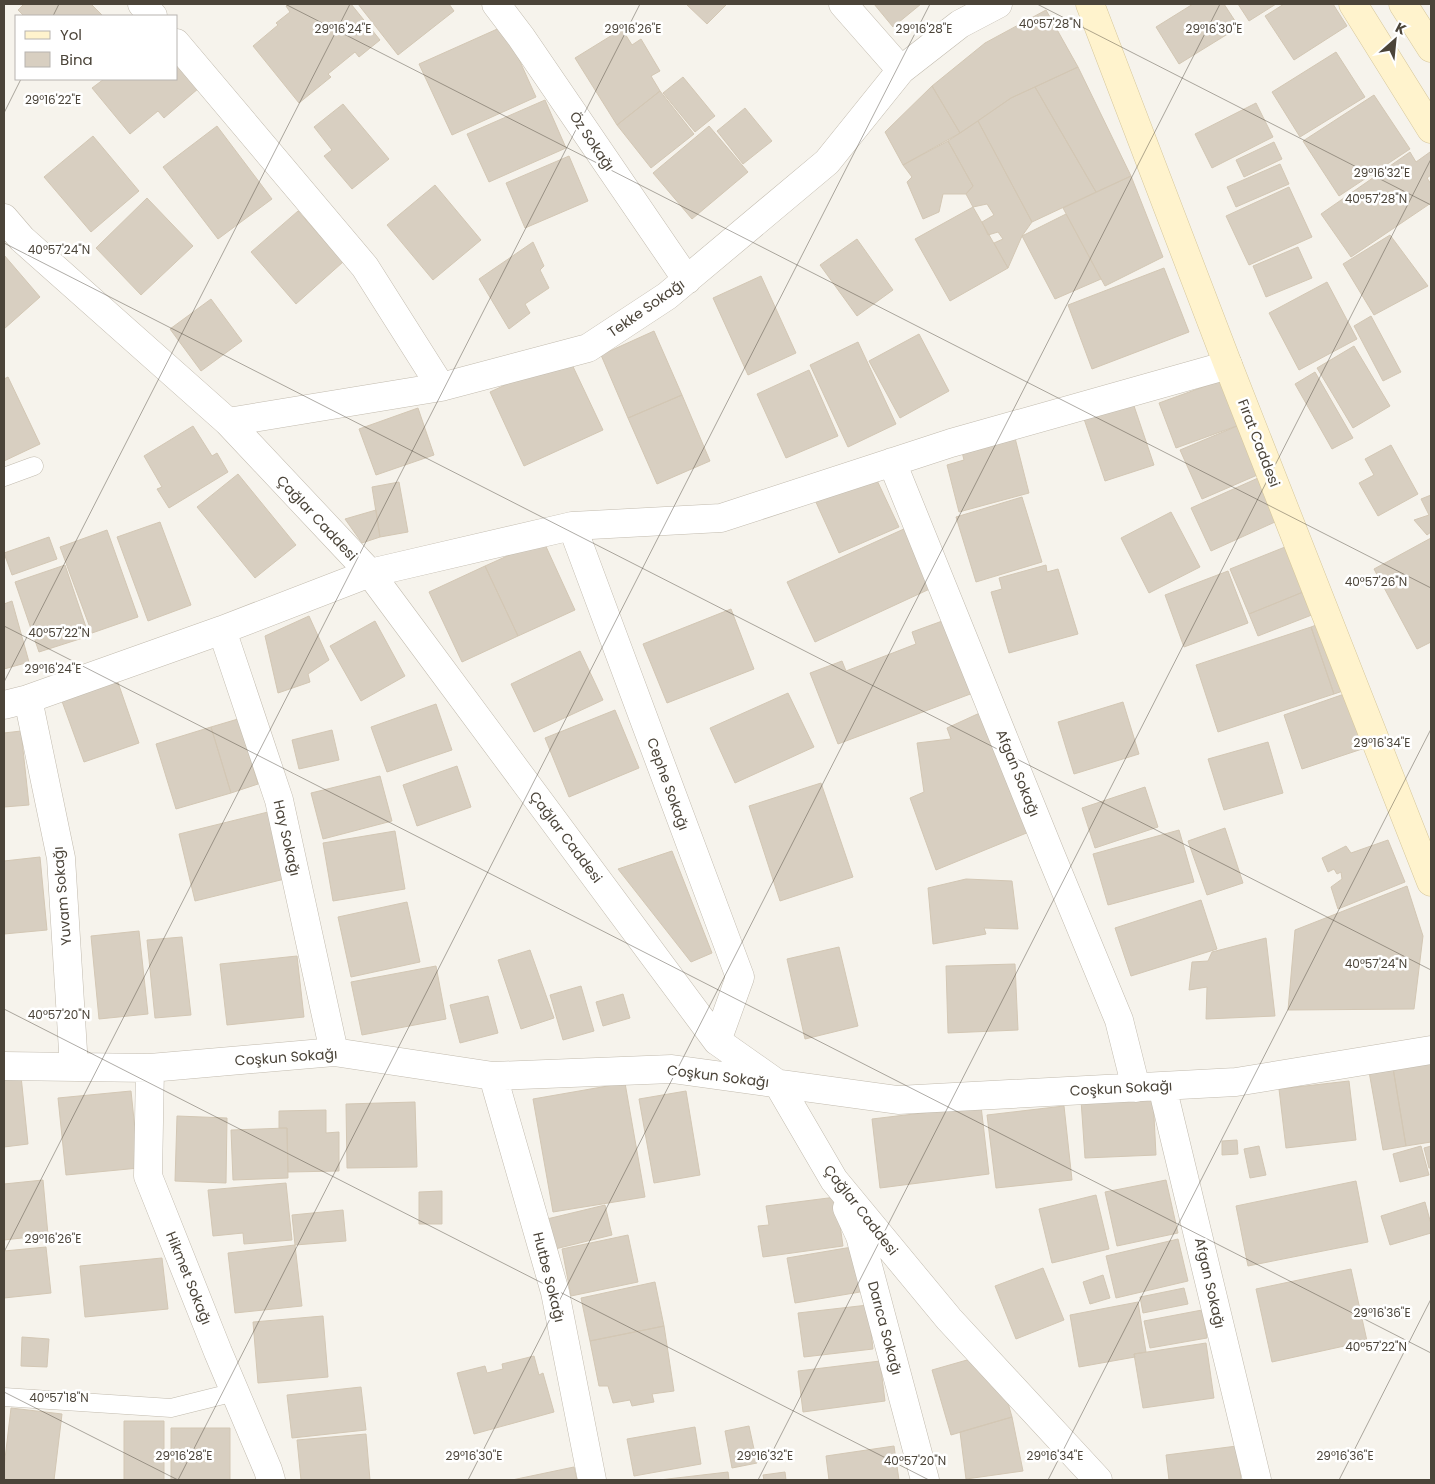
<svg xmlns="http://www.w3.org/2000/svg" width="1435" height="1484" viewBox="0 0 1435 1484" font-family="Poppins,sans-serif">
	<rect width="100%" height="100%" fill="#f6f3ec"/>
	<path fill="#d8cfc1" stroke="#d3c7b4" d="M 24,4 L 91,4 L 103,16 L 24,16 L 18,10 Z
		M 290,4 L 351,4 L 380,40 L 359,57 L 355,52 L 328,74 L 331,77 L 299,103 L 253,46 L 278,25 L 276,23 L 290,12 L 286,6 Z
		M 358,4 L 449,4 L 454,11 L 398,55 Z
		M 686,4 L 727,4 L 707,24 Z
		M 874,4 L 921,4 L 893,27 Z
		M 1193,4 L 1224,4 L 1239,27 L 1179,64 L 1156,27 Z
		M 1238,4 L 1276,4 L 1249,21 Z
		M 1284,4 L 1333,4 L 1347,26 L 1294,60 L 1265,16 Z
		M 1046,10 L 1078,67 L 1011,98 L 960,133 L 932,86 L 985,43 Z
		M 504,26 L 536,97 L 452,135 L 419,64 Z
		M 622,29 L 632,45 L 641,39 L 660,71 L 651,76 L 660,91 L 617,125 L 575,58 Z
		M 1336,52 L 1365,97 L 1300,137 L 1272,92 Z
		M 179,64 L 199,88 L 164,118 L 158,111 L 130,134 L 92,88 L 104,79 L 176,79 L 176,67 Z
		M 1078,67 L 1131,176 L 1096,192 L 1035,87 Z
		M 683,77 L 715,116 L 695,132 L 663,93 Z
		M 932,86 L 960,133 L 903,165 L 885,132 Z
		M 1035,87 L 1096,192 L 1032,222 L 978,121 L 1011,98 Z
		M 660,91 L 694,134 L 651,168 L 617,125 Z
		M 1374,95 L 1410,149 L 1339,196 L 1303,141 Z
		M 545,100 L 566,148 L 489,182 L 467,134 Z
		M 1256,103 L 1273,137 L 1212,168 L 1195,134 Z
		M 343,104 L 389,159 L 352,189 L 324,156 L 332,150 L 314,127 Z
		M 745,108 L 772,141 L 743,164 L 717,131 Z
		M 978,121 L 1032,222 L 1022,236 L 1008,268 L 994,243 L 1003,239 L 998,232 L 988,235 L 982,222 L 994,215 L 987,204 L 973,207 L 966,194 L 973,186 L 948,141 Z
		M 217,126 L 272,199 L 218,239 L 163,167 Z
		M 709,126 L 748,172 L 692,219 L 653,173 Z
		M 93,136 L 139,191 L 91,232 L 44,177 Z
		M 948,141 L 973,186 L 966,194 L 943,194 L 939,212 L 923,219 L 907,182 L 912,177 L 903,165 Z
		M 1274,142 L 1282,159 L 1244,177 L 1236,160 Z
		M 1410,152 L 1416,162 L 1430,152 L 1431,154 L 1431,175 L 1427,178 L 1431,184 L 1431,203 L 1351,257 L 1321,214 Z
		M 569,156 L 588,201 L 525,228 L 506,183 Z
		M 1280,164 L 1289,184 L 1236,207 L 1227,187 Z
		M 1131,176 L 1163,257 L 1105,286 L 1063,208 Z
		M 435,185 L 481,240 L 433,280 L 387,225 Z
		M 1289,187 L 1312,237 L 1249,265 L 1226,216 Z
		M 147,198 L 193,246 L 141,295 L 96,248 Z
		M 973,207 L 1008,268 L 950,301 L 915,239 Z
		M 298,211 L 343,262 L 296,304 L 251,252 Z
		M 1066,214 L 1101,279 L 1055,299 L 1022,236 Z
		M 1390,235 L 1428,286 L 1374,315 L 1343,264 Z
		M 857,239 L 893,290 L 857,316 L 820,265 Z
		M 533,242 L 544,266 L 540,270 L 549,288 L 525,304 L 530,313 L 509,329 L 479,279 Z
		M 1298,247 L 1312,278 L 1266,297 L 1253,266 Z
		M 4,255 L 40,297 L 4,329 Z
		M 1164,268 L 1189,332 L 1092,369 L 1068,305 Z
		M 761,276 L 796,353 L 748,375 L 713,298 Z
		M 1327,282 L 1357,339 L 1299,370 L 1269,313 Z
		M 211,299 L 242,341 L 201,371 L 170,329 Z
		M 1371,316 L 1401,372 L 1383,381 L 1354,326 Z
		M 654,331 L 682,395 L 628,418 L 601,355 Z
		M 919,334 L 949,391 L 900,418 L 869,361 Z
		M 858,342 L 896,424 L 848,447 L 810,365 Z
		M 1354,346 L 1390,406 L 1353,428 L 1317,368 Z
		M 568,356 L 603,430 L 524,466 L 490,392 Z
		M 809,370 L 838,436 L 786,458 L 757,394 Z
		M 1315,372 L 1353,438 L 1332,449 L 1295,384 Z
		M 8,377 L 40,444 L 4,461 L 4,379 Z
		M 1225,379 L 1242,424 L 1176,448 L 1159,403 Z
		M 682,395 L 710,461 L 657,484 L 628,418 Z
		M 1131,397 L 1154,465 L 1105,481 L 1082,413 Z
		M 418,408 L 434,455 L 376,475 L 359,429 Z
		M 1242,424 L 1262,473 L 1202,499 L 1180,450 Z
		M 193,426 L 212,456 L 217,453 L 228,472 L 169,508 L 157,489 L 162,487 L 144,456 Z
		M 1014,434 L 1029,493 L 959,512 L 947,465 L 964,460 L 961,448 Z
		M 1391,445 L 1418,494 L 1378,516 L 1359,483 L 1374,475 L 1365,459 Z
		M 238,474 L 296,545 L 255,578 L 197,507 Z
		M 874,474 L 899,527 L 839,553 L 815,500 Z
		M 1267,474 L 1286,517 L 1211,551 L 1191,508 Z
		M 399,482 L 408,532 L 380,537 L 372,487 Z
		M 1431,495 L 1431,532 L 1427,535 L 1414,520 L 1429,515 L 1421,499 Z
		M 1022,497 L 1042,562 L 976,582 L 956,517 Z
		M 376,510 L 380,537 L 362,543 L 345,519 Z
		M 1171,512 L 1200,567 L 1149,593 L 1121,538 Z
		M 160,522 L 191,605 L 148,621 L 117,537 Z
		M 906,528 L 934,587 L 815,642 L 787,582 Z
		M 107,530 L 138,617 L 92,633 L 60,547 Z
		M 49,537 L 57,559 L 12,575 L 4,553 Z
		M 1431,538 L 1431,642 L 1417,649 L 1374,569 Z
		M 543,540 L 575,610 L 518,636 L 485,566 Z
		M 1295,543 L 1313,588 L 1249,614 L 1230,569 Z
		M 65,565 L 89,636 L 39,652 L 15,582 Z
		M 1046,565 L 1047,572 L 1058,569 L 1078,634 L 1009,653 L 991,592 L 1002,589 L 999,578 Z
		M 485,566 L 518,636 L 462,662 L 429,592 Z
		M 1228,571 L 1248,623 L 1184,647 L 1165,595 Z
		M 1313,588 L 1322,611 L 1258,636 L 1249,614 Z
		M 12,601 L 29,662 L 4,669 L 4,604 Z
		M 731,609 L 754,669 L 667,703 L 643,644 Z
		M 309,616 L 329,660 L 308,674 L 310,682 L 278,693 L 265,636 Z
		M 945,620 L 973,693 L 838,744 L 810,673 L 842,661 L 846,671 L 916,644 L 912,632 Z
		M 375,621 L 405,676 L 361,701 L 330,646 Z
		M 1324,622 L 1346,690 L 1334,694 L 1311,627 Z
		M 1311,627 L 1334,694 L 1218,732 L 1196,665 Z
		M 580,651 L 603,700 L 534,732 L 511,684 Z
		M 115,674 L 139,743 L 84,762 L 59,693 Z
		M 1350,692 L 1368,747 L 1302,769 L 1284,715 Z
		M 788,693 L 814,747 L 735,783 L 710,728 Z
		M 1123,702 L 1139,754 L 1074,774 L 1058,722 Z
		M 436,704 L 452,750 L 387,772 L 371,727 Z
		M 615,710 L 639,768 L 569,797 L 545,738 Z
		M 984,711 L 1029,832 L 936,870 L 910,798 L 924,792 L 917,743 L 951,739 L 947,728 Z
		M 238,719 L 258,784 L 231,793 L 211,727 Z
		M 211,727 L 231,793 L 176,809 L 156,744 Z
		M 332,730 L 339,760 L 299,769 L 292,740 Z
		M 21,731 L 29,805 L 4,807 L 4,733 Z
		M 1268,742 L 1283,793 L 1224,810 L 1208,759 Z
		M 457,766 L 471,807 L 417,826 L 403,785 Z
		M 380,776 L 392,821 L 323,839 L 311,793 Z
		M 821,783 L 853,877 L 780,901 L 749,806 Z
		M 1145,787 L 1158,827 L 1095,848 L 1082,808 Z
		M 272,811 L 289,878 L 195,901 L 179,834 Z
		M 1225,828 L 1243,883 L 1207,895 L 1188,841 Z
		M 1179,830 L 1194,882 L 1108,905 L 1093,854 Z
		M 395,831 L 405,889 L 333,901 L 323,843 Z
		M 1388,840 L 1405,882 L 1338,909 L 1331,887 L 1342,879 L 1341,872 L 1337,874 L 1334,869 L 1328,872 L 1322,858 L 1346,846 L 1351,853 Z
		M 672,851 L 712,953 L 691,962 L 618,869 Z
		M 40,857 L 47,930 L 4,934 L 4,861 Z
		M 966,879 L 1012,881 L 1018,929 L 984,928 L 986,934 L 933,944 L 928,888 Z
		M 1407,886 L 1423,936 L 1414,1009 L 1288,1010 L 1295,930 Z
		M 1201,900 L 1217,949 L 1131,976 L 1115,928 Z
		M 407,902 L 420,962 L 351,977 L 338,917 Z
		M 139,931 L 148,1014 L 99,1019 L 91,936 Z
		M 182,937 L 191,1015 L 155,1018 L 147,940 Z
		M 1266,938 L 1275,1016 L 1206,1019 L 1207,987 L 1189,990 L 1192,962 L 1208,961 L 1212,952 Z
		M 839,947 L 858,1026 L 805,1039 L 787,959 Z
		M 530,950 L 554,1018 L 521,1029 L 498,960 Z
		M 297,956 L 304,1017 L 227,1025 L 220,964 Z
		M 1015,964 L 1018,1030 L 948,1033 L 946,966 Z
		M 436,966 L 446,1019 L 362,1035 L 351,982 Z
		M 581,986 L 594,1031 L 563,1040 L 550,995 Z
		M 623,994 L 630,1018 L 603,1026 L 596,1002 Z
		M 488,996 L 498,1033 L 460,1043 L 450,1005 Z
		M 1431,1056 L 1431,1142 L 1406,1146 L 1392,1062 Z
		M 1392,1062 L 1406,1146 L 1383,1150 L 1368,1066 Z
		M 21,1076 L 28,1144 L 4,1147 L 4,1078 Z
		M 1349,1081 L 1356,1140 L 1286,1148 L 1279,1089 Z
		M 625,1083 L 645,1197 L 553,1212 L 533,1099 Z
		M 131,1091 L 139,1168 L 66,1175 L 58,1098 Z
		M 686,1091 L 700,1175 L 654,1183 L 639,1099 Z
		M 1153,1097 L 1156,1155 L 1085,1158 L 1081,1100 Z
		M 415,1102 L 417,1167 L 347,1168 L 346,1104 Z
		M 981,1106 L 989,1174 L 880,1188 L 872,1119 Z
		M 1064,1106 L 1072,1180 L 996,1188 L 987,1115 Z
		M 326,1110 L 326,1133 L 339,1132 L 339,1171 L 288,1172 L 287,1128 L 279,1128 L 279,1111 Z
		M 177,1116 L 227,1118 L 226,1183 L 175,1181 Z
		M 287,1128 L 288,1178 L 233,1180 L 231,1130 Z
		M 1237,1140 L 1238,1154 L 1222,1155 L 1222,1141 Z
		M 1259,1146 L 1266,1175 L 1250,1178 L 1244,1149 Z
		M 1421,1146 L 1429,1175 L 1400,1182 L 1393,1154 Z
		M 1431,1146 L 1431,1168 L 1429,1168 L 1424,1148 Z
		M 43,1180 L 48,1235 L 4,1240 L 4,1184 Z
		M 1166,1180 L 1178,1233 L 1117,1246 L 1105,1192 Z
		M 1356,1181 L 1368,1242 L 1248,1266 L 1236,1206 Z
		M 286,1183 L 292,1240 L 244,1244 L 243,1233 L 213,1236 L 208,1190 Z
		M 442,1191 L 442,1224 L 419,1224 L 419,1192 Z
		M 1096,1195 L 1109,1249 L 1052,1263 L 1039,1209 Z
		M 836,1197 L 843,1246 L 763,1257 L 758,1226 L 769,1225 L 766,1206 Z
		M 1425,1202 L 1431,1224 L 1431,1233 L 1390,1245 L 1381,1216 Z
		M 605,1205 L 612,1235 L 555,1249 L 547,1219 Z
		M 343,1210 L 346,1241 L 295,1245 L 292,1215 Z
		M 628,1235 L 638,1282 L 571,1296 L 562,1249 Z
		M 1178,1239 L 1188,1281 L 1116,1298 L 1106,1256 Z
		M 295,1245 L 302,1306 L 235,1313 L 228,1253 Z
		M 46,1247 L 51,1293 L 4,1298 L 4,1251 Z
		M 852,1247 L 860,1292 L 795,1303 L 787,1258 Z
		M 162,1258 L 168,1309 L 85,1317 L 80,1266 Z
		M 1043,1268 L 1064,1320 L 1016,1339 L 995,1286 Z
		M 1351,1269 L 1367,1341 L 1272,1362 L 1256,1289 Z
		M 1103,1275 L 1110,1298 L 1090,1304 L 1083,1282 Z
		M 655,1282 L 664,1326 L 590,1341 L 581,1298 Z
		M 1184,1288 L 1188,1304 L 1143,1313 L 1140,1297 Z
		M 1138,1302 L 1146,1352 L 1134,1354 L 1135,1357 L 1079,1367 L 1070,1315 Z
		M 868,1305 L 873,1349 L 804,1357 L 798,1313 Z
		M 1202,1310 L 1207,1338 L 1150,1348 L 1144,1321 Z
		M 323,1316 L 328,1377 L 258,1383 L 253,1322 Z
		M 664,1326 L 674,1391 L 652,1394 L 654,1402 L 632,1406 L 630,1400 L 613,1403 L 608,1386 L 599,1386 L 590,1341 Z
		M 22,1337 L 49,1339 L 47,1367 L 21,1366 Z
		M 1206,1343 L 1214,1398 L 1143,1408 L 1134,1354 Z
		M 534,1356 L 539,1375 L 543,1373 L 554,1412 L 474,1434 L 457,1373 L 485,1366 L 487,1373 L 503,1369 L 502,1364 Z
		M 981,1356 L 1000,1375 L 1012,1417 L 951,1435 L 932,1370 Z
		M 880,1361 L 885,1401 L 803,1412 L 798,1371 Z
		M 361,1387 L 366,1430 L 292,1438 L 287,1395 Z
		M 11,1408 L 62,1414 L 54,1480 L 16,1480 L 4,1479 L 4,1467 Z
		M 1012,1417 L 1023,1471 L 966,1479 L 960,1432 Z
		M 124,1421 L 164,1421 L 164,1480 L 124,1480 Z
		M 749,1426 L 757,1463 L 732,1468 L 725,1431 Z
		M 695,1427 L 701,1464 L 634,1476 L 627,1439 Z
		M 171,1428 L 230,1428 L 230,1480 L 171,1480 Z
		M 366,1434 L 370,1480 L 301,1480 L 297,1440 Z
		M 894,1446 L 899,1480 L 829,1480 L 826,1456 Z
		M 1237,1446 L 1241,1480 L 1169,1480 L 1166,1455 Z
		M 574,1467 L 577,1480 L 512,1480 Z
		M 728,1472 L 729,1480 L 659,1480 Z
		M 785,1472 L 786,1480 L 764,1480 L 763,1475 Z"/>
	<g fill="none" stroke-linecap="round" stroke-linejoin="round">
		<g stroke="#c2bbae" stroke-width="19">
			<path id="lane" d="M 4,477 L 34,466
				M 4,1397 L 171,1408 L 235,1392"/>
		</g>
		<g stroke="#c2bbae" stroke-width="29">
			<path id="street" d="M 142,4 L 153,16
				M 496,4 L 521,37 L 687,280
				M 843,4 L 901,70
				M 176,43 L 365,267 L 441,387
				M 4,218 L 22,239 L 228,422 L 370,573 L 717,1041 L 778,1084 L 834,1180 L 949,1319 L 1098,1480
				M 228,422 L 441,387 L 588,348 L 667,296 L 827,162 L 901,70 L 960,24 L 998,4
				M 892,462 L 1050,853 L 1119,1020 L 1136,1088
				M 572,526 L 740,977 L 717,1041
				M 222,630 L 279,800 L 334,1052
				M 28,699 L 61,858 L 74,1067
				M 4,705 L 28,699 L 222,630 L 370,573 L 572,526 L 721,518 L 951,443 L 1228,365
				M 4,1066 L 150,1068 L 334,1052 L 493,1076 L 672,1069 L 898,1100 L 1236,1082 L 1431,1050
				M 150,1068 L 148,1176 L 218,1352 L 268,1470 L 271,1480
				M 493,1076 L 555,1292 L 592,1480
				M 1162,1086 L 1257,1480
				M 847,1208 L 860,1236 L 925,1480"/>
		</g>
		<g stroke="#d6c79b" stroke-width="29">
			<path id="secondary" d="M 1090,4 L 1228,365 L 1431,882
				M 1353,4 L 1431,129
				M 1403,4 L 1431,48"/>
		</g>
		<use href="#lane" stroke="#fff" stroke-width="18"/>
		<use href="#street" stroke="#fff" stroke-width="28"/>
		<use href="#secondary" stroke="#fff3cd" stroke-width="28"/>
	</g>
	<path fill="none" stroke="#4b4439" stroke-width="1" stroke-opacity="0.45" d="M 285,4 L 1431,588M 1037,4 L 1431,205M 53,16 L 59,4M 4,113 L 21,79M 4,243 L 1431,970M 4,626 L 1431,1353M 4,682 L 350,4M 4,1009 L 929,1480M 4,1252 L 640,4M 4,1392 L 178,1480M 178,1480 L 930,4M 468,1480 L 1220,4M 758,1480 L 1431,159M 1048,1480 L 1431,729M 1339,1480 L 1431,1299"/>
	<g text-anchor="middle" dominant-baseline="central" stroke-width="5" stroke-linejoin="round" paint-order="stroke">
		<g font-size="14" fill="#4b4439" stroke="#fff">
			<text transform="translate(592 141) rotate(56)">Öz Sokağı</text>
			<text transform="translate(646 308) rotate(-35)">Tekke Sokağı</text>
			<text transform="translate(1259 443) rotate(69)">Fırat Caddesi</text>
			<text transform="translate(317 518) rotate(47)">Çağlar Caddesi</text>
			<text transform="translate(1018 773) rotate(68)">Afgan Sokağı</text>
			<text transform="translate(668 784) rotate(70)">Cephe Sokağı</text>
			<text transform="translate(566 837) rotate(53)">Çağlar Caddesi</text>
			<text transform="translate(287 838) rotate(77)">Hay Sokağı</text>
			<text transform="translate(62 896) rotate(-95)">Yuvam Sokağı</text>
			<text transform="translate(286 1057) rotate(-4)">Coşkun Sokağı</text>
			<text transform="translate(718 1076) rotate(7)">Coşkun Sokağı</text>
			<text transform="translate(1121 1088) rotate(-3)">Coşkun Sokağı</text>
			<text transform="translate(861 1210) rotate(52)">Çağlar Caddesi</text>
			<text transform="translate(549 1277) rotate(76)">Hutbe Sokağı</text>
			<text transform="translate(189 1278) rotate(68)">Hikmet Sokağı</text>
			<text transform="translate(1210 1283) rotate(77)">Afgan Sokağı</text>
			<text transform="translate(885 1328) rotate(75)">Darıca Sokağı</text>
		</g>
	</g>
	<g font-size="12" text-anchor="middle" fill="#4b4439" stroke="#fff" stroke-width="5" stroke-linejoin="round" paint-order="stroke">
		<text x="1050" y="28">40°57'28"N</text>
		<text x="343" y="33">29°16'24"E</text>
		<text x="633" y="33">29°16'26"E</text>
		<text x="924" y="33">29°16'28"E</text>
		<text x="1214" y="33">29°16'30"E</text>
		<text x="53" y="104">29°16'22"E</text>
		<text x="1382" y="177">29°16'32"E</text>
		<text x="1376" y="203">40°57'28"N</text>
		<text x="59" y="254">40°57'24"N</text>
		<text x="1376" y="586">40°57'26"N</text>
		<text x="59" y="637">40°57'22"N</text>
		<text x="53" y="673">29°16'24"E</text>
		<text x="1382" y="747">29°16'34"E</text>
		<text x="1376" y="968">40°57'24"N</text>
		<text x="59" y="1019">40°57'20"N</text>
		<text x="53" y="1243">29°16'26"E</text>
		<text x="1382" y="1317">29°16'36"E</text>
		<text x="1376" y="1351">40°57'22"N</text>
		<text x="59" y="1402">40°57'18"N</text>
		<text x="184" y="1460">29°16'28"E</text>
		<text x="474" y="1460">29°16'30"E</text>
		<text x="765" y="1460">29°16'32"E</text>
		<text x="1055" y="1460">29°16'34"E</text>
		<text x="1345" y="1460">29°16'36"E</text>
		<text x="915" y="1465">40°57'20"N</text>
	</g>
	<rect width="1435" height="1484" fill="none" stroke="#4b4439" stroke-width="10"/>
	<rect x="15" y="15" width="162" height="65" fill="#ffffff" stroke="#b7b4b0"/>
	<rect x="25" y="31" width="25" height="8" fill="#fff3cd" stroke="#b7b4b0"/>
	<text x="60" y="40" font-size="15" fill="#4b4439">Yol</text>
	<rect x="25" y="52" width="25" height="15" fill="#d8cfc1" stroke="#b7b4b0"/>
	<text x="60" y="65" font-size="15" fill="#4b4439">Bina</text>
	<g transform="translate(1395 40) rotate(27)" stroke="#ffffff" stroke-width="4" paint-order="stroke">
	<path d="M0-4L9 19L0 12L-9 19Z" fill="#4b4439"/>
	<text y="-8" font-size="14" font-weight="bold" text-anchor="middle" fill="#4b4439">K</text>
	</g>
</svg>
